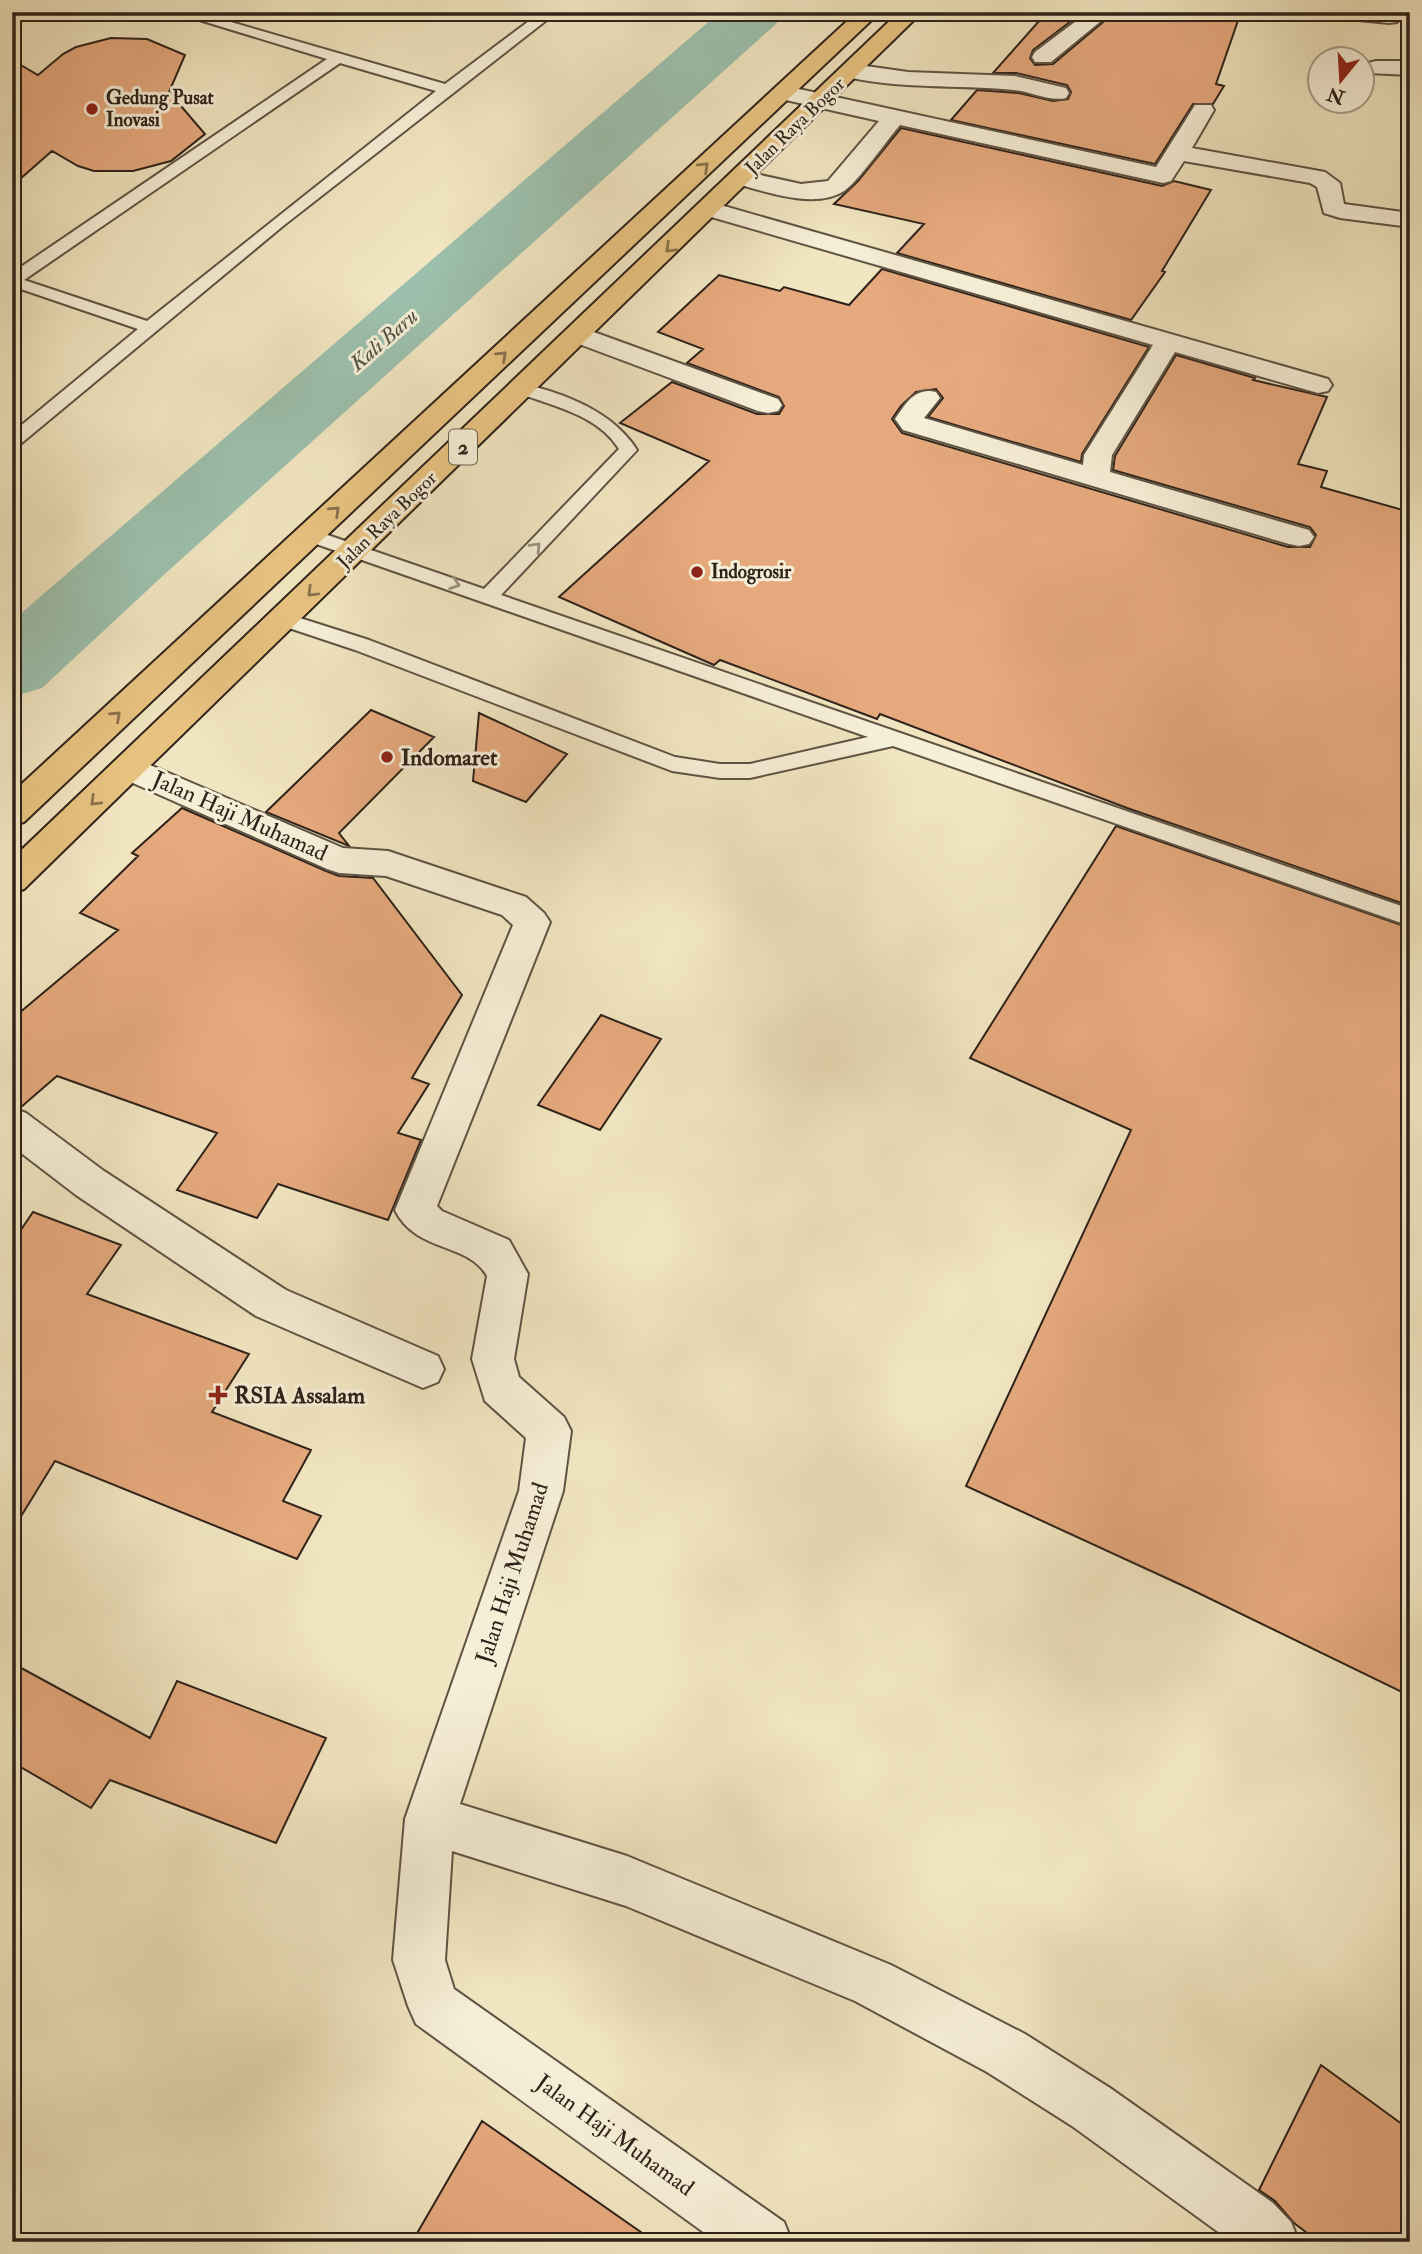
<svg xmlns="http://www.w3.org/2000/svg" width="1422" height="2254" viewBox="0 0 1422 2254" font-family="'IM FELL Double Pica',serif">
	<rect width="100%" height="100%" fill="#f1e6c1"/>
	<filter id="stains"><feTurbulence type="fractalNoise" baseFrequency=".00286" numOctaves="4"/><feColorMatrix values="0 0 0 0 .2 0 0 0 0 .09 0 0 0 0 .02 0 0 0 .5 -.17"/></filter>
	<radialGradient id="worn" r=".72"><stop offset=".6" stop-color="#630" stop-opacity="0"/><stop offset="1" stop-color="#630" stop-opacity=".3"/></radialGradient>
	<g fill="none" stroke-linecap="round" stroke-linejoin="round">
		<path fill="#9cc0ad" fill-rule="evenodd" d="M 720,12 L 784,12 L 776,24 L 167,572 L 42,688 L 12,697 L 12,621 Z"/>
	</g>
	<path fill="#e5a97d" stroke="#2e221a" stroke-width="2" d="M 1047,12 L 1083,12 L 1033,50 L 1030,58 L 1035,65 L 1053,64 L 1115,12 L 1241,12 L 1216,84 L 1224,86 L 1213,104 L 1193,104 L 1155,164 L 951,120 L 977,90 L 1019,93 L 1053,101 L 1068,99 L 1071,92 L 1067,85 L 1016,73 L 993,73 Z
		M 111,38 L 147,39 L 185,55 L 169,92 L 205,134 L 171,161 L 133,171 L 94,171 L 78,166 L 52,151 L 12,186 L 12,60 L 38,75 L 63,54 L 76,47 Z
		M 901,128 L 1162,186 L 1174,181 L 1211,190 L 1162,271 L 1165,272 L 1131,320 L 897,253 L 924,224 L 834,204 L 858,181 Z
		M 882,269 L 1149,347 L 1082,454 L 1081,462 L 928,417 L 943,398 L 936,389 L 916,392 L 901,406 L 892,419 L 902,433 L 1288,547 L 1310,547 L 1316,535 L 1310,527 L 1113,470 L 1115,456 L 1176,355 L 1255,378 L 1253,380 L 1327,397 L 1298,464 L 1327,471 L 1321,487 L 1410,512 L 1410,906 L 1127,808 L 880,714 L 877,719 L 720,660 L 714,665 L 559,597 L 709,461 L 620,423 L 672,382 L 757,414 L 779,414 L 784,406 L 779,397 L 687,363 L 703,349 L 658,332 L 719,275 L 780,291 L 784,287 L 849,305 Z
		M 371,710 L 434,737 L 339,833 L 349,846 L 266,812 Z
		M 479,713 L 567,754 L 526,802 L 473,781 Z
		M 182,808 L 326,871 L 339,876 L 373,878 L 462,995 L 412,1078 L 429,1084 L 398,1133 L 421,1140 L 388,1220 L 278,1184 L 257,1218 L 177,1190 L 217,1133 L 57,1076 L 20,1108 L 12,1106 L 12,1019 L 118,930 L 80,913 L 138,856 L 132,853 Z
		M 1116,826 L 1410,928 L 1410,1696 L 1188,1588 L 966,1486 L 1131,1130 L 970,1058 Z
		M 601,1015 L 661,1039 L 600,1130 L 538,1105 Z
		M 33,1212 L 121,1245 L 87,1294 L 249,1354 L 212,1412 L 311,1450 L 283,1501 L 321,1516 L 297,1559 L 55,1461 L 12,1531 L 12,1243 Z
		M 12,1663 L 150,1738 L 177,1681 L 326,1738 L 276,1843 L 110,1780 L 91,1808 L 12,1762 Z
		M 1321,2065 L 1410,2130 L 1410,2242 L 1319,2242 L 1294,2223 L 1275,2201 L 1259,2190 Z
		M 482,2121 L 655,2242 L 412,2242 Z"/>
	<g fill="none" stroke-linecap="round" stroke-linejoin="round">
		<g stroke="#5f5344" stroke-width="4">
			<path id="lane" d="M 173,12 L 196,12 L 445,84 L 541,12 L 557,12 L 283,226 L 18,446 L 12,447 L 12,433 L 138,329 L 12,286 L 12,273 L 327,59 ZM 340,63 L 436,91 L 147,321 L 24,280 Z
				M 524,384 C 566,394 613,412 637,450 L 501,595 L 1410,909 L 1410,926 L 893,746 L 750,778 L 720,778 L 672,771 L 355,650 L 277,624 L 274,619 L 277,614 L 284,613 L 369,640 L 675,757 L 720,764 L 750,764 L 868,737 L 302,539 L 300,535 L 302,531 L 316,531 L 484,589 L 619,449 C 598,415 553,406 518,393 L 515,389 Z"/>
		</g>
		<g stroke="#5f5344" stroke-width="4">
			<path id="street" d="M 1088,12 L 1112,12 L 1051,62 L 1035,62 L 1032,57 L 1035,52 Z
				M 1328,12 L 1396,12 L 1400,17 L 1397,22 L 1389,23 L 1338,18 L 1330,17 Z
				M 1376,61 L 1410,61 L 1410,75 L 1368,73 L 1365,68 L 1368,63 Z
				M 852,64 L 908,72 L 1015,76 L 1066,88 L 1069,93 L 1066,98 C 1049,102 1030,91 1013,90 C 956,84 900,90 844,76 L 841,71 L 844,66 Z
				M 785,86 L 1156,167 L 1195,105 L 1211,105 L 1214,110 L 1192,148 L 1325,172 L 1340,183 L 1344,204 L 1410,213 L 1410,227 L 1340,218 L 1324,213 L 1317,187 L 1310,183 L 1184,161 L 1171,181 L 1163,183 L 900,125 C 888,139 857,183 844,191 C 815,210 763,191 734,183 L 730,178 L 734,173 L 742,171 L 801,184 L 828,181 L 879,121 L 777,98 L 774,93 L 777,88 Z
				M 710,202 L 1328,379 L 1332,385 L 1328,391 L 1318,393 L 1175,352 L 1112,455 L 1110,472 L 1309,530 L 1314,537 L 1309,544 L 1299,546 L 1289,544 L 903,430 L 895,419 C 906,403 915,387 936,392 L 940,398 L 924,418 L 1083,465 L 1084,455 L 1153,345 L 701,214 L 698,209 L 701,204 Z
				M 580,327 L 778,399 L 782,405 L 778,411 L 768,413 L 758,411 L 571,341 L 567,335 L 571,329 Z
				M 129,756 L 343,848 L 388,851 L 526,897 L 544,913 L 550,922 L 437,1206 L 442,1211 L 509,1240 L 528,1274 L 514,1359 L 519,1377 L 564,1417 L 571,1431 L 563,1491 L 460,1804 L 627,1856 L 891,1965 L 1025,2034 L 1110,2088 L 1273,2203 L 1291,2222 L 1299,2242 L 1232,2242 L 1072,2126 L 987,2072 L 855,2001 L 626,1906 L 452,1851 L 445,1960 L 454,1989 L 784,2222 L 792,2242 L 717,2242 L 416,2024 L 408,2006 L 393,1960 L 405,1819 L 519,1491 L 526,1438 L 485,1401 L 472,1359 L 487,1276 C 468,1242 416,1253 395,1210 L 513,925 L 502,915 L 386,876 L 339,873 L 327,869 L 117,776 L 113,768 L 117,760 Z
				M 12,1108 L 26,1113 L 104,1171 L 286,1290 L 438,1356 L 444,1369 L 438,1382 L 423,1388 L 256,1316 L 76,1195 L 12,1146 Z"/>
		</g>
		<g stroke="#2e221a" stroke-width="4">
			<path id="highway" d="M 857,12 L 880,12 L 24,822 L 12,825 L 12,793 Z
				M 899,12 L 922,12 L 24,889 L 12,893 L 12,859 Z"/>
		</g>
		<use href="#lane" fill="#f6efd7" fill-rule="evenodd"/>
		<use href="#street" fill="#f6efd7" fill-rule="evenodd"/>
		<use href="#highway" fill="#e8c380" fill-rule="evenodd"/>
	</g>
	<defs><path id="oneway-chevron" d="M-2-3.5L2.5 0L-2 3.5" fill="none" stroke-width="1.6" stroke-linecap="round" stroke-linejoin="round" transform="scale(1.75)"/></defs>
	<g stroke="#8b724d">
		<use href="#oneway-chevron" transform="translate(704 167) rotate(-43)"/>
		<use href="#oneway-chevron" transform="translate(670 248) rotate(136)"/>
		<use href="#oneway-chevron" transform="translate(502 356) rotate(-43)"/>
		<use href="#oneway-chevron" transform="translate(335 511) rotate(-43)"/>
		<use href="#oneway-chevron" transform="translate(312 592) rotate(136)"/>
		<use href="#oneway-chevron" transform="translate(116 716) rotate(-43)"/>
		<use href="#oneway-chevron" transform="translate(95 801) rotate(136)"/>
	</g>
	<g stroke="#9c9382">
		<use href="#oneway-chevron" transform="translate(536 547) rotate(-47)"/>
		<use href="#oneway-chevron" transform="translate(455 584) rotate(19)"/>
	</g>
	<g fill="#8f2418" stroke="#f6efd7" stroke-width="2.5">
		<circle cx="92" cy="109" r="7"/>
		<circle cx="697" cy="572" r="7"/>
		<circle cx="387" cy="757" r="7"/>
		<path d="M214.5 1384.5h7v7h7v7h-7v7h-7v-7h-7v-7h7z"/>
	</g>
	<g text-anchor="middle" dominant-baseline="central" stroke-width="6" stroke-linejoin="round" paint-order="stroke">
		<g font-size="19" font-weight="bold" fill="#2e221a" stroke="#f6efd7" text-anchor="start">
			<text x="106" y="98">Gedung Pusat<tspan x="106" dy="22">Inovasi</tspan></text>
			<text x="711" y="572">Indogrosir</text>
		</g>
		<g font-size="19" fill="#2e221a" stroke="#f6efd7">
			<text transform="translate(795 126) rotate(-44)">Jalan Raya Bogor</text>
			<text transform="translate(387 520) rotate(-44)">Jalan Raya Bogor</text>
		</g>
		<g font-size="21" font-style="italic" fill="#4f5146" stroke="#f6efd7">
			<text transform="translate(384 340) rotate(-41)">Kali Baru</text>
		</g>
		<rect fill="#f6efd7" stroke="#6a6053" stroke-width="2" x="449" y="429.5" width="28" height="35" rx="5"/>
		<g font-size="21" font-weight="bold" fill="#2e221a">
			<text x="463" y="447">2</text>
		</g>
		<g font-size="23" font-weight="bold" fill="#2e221a" stroke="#f6efd7" text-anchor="start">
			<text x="401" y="757">Indomaret</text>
			<text x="234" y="1395">RSIA Assalam</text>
		</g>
		<g font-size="23" fill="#2e221a" stroke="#f6efd7">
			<text transform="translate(240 816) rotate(24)">Jalan Haji Muhamad</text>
			<text transform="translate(512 1573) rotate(-72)">Jalan Haji Muhamad</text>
			<text transform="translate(615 2135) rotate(36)">Jalan Haji Muhamad</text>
		</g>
	</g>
	<rect width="1422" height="2254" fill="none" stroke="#f1e6c1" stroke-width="42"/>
	<rect x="14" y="14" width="1394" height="2226" fill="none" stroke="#2e221a" stroke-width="3.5"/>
	<rect x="21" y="21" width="1380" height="2212" fill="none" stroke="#2e221a" stroke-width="2"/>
	<g transform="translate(1341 80) rotate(198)"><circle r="33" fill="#f6efd7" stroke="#a69d8b" stroke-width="2"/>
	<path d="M0-5L12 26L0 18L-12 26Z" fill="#8f2418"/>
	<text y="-10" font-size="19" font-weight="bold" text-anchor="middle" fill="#2e221a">N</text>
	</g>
	<rect width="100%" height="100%" filter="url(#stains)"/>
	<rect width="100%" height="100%" fill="url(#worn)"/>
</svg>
